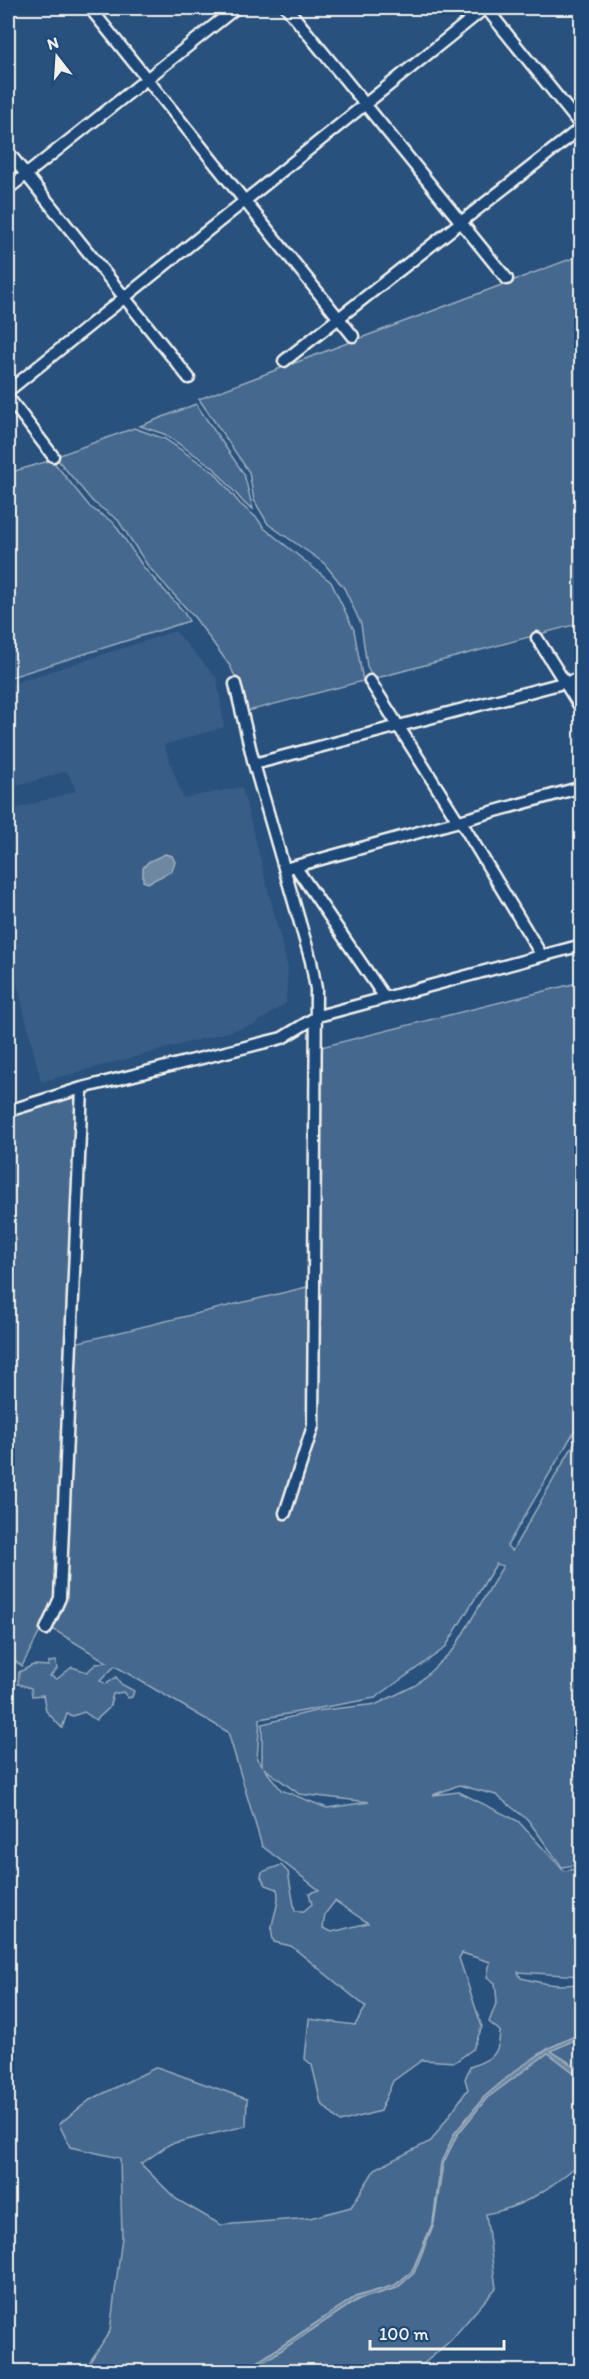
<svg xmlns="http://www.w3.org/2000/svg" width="589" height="2379" viewBox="0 0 589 2379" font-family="Itim,sans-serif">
	<rect width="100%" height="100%" fill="#28517e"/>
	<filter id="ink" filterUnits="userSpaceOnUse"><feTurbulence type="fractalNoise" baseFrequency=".0167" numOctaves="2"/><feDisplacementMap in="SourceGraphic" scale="12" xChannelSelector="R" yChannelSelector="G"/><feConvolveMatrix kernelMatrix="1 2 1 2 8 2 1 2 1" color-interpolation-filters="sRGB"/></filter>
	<g filter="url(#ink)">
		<path fill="#375d86" d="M 175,631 L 217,678 L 224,727 L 164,745 L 183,798 L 242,787 L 288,968 L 286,1003 L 254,1025 L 41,1082 L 8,946 L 8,811 L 76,791 L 67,771 L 8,789 L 8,685 Z"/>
		<path fill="#45688e" stroke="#9cacbb" stroke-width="1.5" fill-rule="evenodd" d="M 581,255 L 581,623 L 373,679 L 367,666 L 361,624 L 344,588 L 324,563 L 268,524 L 254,500 L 249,472 L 199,399 Z
			M 196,404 L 244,474 L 253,509 L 245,504 L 213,467 L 164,434 L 140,426 Z
			M 134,428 L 165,439 L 215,473 L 240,504 L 257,518 L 264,528 L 331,582 L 354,630 L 363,681 L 244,712 L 238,683 L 230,666 L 195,618 L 148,566 L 118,520 L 93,502 L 57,459 L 57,456 Z
			M 52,460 L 90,507 L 114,523 L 144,568 L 183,611 L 189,621 L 8,678 L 8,473 Z
			M 581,982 L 581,1420 L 507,1546 L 512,1551 L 581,1432 L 581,1864 L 562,1867 L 528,1820 L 496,1795 L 459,1785 L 433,1795 L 459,1792 L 518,1821 L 564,1871 L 581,1868 L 581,1976 L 518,1972 L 521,1978 C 541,1983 561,1988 581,1983 L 581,2162 C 552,2187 525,2207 486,2214 L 496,2288 L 450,2341 L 420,2367 L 419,2371 L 84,2371 L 110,2331 L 122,2237 L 120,2158 L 70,2147 L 59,2124 L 90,2100 L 157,2067 L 247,2099 L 246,2126 L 170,2144 L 141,2164 L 176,2199 L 221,2225 L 310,2218 L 351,2207 L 375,2169 L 431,2141 L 468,2089 L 465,2079 L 470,2067 C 492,2058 499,2057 500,2031 L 489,2022 L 497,2001 L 495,1983 L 487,1977 L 490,1962 L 462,1953 L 459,1958 L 482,2027 L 473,2049 L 455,2062 L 422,2060 L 393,2081 L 380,2111 L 340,2122 L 321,2103 L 312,2065 L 305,2059 L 309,2019 L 355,2025 L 366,2007 L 291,1946 L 274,1942 C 266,1923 282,1908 277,1889 L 266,1885 L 261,1877 L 262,1872 L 281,1865 L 288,1872 L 295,1911 L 304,1911 L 312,1904 L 309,1893 L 319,1890 L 262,1846 L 228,1732 L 115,1666 L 100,1681 L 106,1684 L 116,1677 L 121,1684 L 134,1691 L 132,1697 L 128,1698 L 123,1692 L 113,1694 L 109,1708 L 96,1720 L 84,1712 L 73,1716 L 67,1714 L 62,1728 L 46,1711 L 43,1695 L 32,1696 L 31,1688 L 18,1684 L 19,1672 L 33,1665 L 48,1666 L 49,1662 L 56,1661 L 57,1669 L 50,1676 L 57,1679 L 72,1667 L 87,1672 L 96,1664 L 107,1662 L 51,1628 L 63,1597 L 75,1343 L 311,1286 L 309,1426 L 280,1516 L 286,1519 L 317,1426 L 321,1047 ZM 496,1564 L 503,1566 L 454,1649 L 416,1685 L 377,1704 L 315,1711 L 262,1724 L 262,1765 L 257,1759 L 260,1719 L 375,1698 L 445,1648 ZM 264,1768 L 299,1794 L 369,1802 L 327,1808 L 281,1790 ZM 335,1901 L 368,1923 L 332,1932 L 323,1928 L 325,1914 Z
			M 78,1093 L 58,1597 L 22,1666 L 15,1661 L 8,1679 L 8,1115 Z"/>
		<path fill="#6e88a2" stroke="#a4b2be" stroke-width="1.5" d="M 165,854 L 172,856 L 175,862 L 172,871 L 148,883 L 143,881 L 143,868 L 148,862 Z
			M 581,2033 L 581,2037 L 551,2051 L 581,2070 L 581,2078 L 548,2053 L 487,2098 L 457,2135 L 443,2164 L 434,2223 L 414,2273 L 397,2288 L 357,2300 L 250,2371 L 244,2371 L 355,2297 L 395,2285 L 412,2271 L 433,2222 L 441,2163 L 454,2134 L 484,2097 L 516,2070 L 549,2048 Z"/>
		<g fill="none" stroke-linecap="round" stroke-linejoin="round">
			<g stroke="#f4f1e8" stroke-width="15">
				<path id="street" d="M 90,8 L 353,336
					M 287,8 L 507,279
					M 486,8 L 582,127
					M 8,152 L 189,378
					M 8,189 L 236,8
					M 284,361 L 582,127
					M 8,391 L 485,8
					M 8,397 L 53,456
					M 537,638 L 582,710
					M 370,681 L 458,821
					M 235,684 L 254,764 L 311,961 L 316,989 L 313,1426 L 285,1513
					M 254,764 L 582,678
					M 460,820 L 542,956
					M 295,866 L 385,998
					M 285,869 L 582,787
					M 8,1111 L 82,1088 L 282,1038 L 318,1016 L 582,945
					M 46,1629 L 60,1598 L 82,1088"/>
			</g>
			<use href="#street" stroke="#1f4a7a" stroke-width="10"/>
		</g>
	</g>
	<rect width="589" height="2379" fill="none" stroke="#1f4a7a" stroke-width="30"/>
	<rect x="15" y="15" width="559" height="2349" fill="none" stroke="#f4f1e8" stroke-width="2" filter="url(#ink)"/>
	<g transform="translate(57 57) rotate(343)" stroke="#1f4a7a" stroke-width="4.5" paint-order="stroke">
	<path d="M0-4.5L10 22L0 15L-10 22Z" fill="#f4f1e8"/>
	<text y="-9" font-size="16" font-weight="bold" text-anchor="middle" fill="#f4f1e8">N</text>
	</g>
	<path d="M370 2340v9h134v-9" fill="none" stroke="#f4f1e8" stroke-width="3"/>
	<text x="379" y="2340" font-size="18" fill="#f4f1e8" stroke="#1f4a7a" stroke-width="4.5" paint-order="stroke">100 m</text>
</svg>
